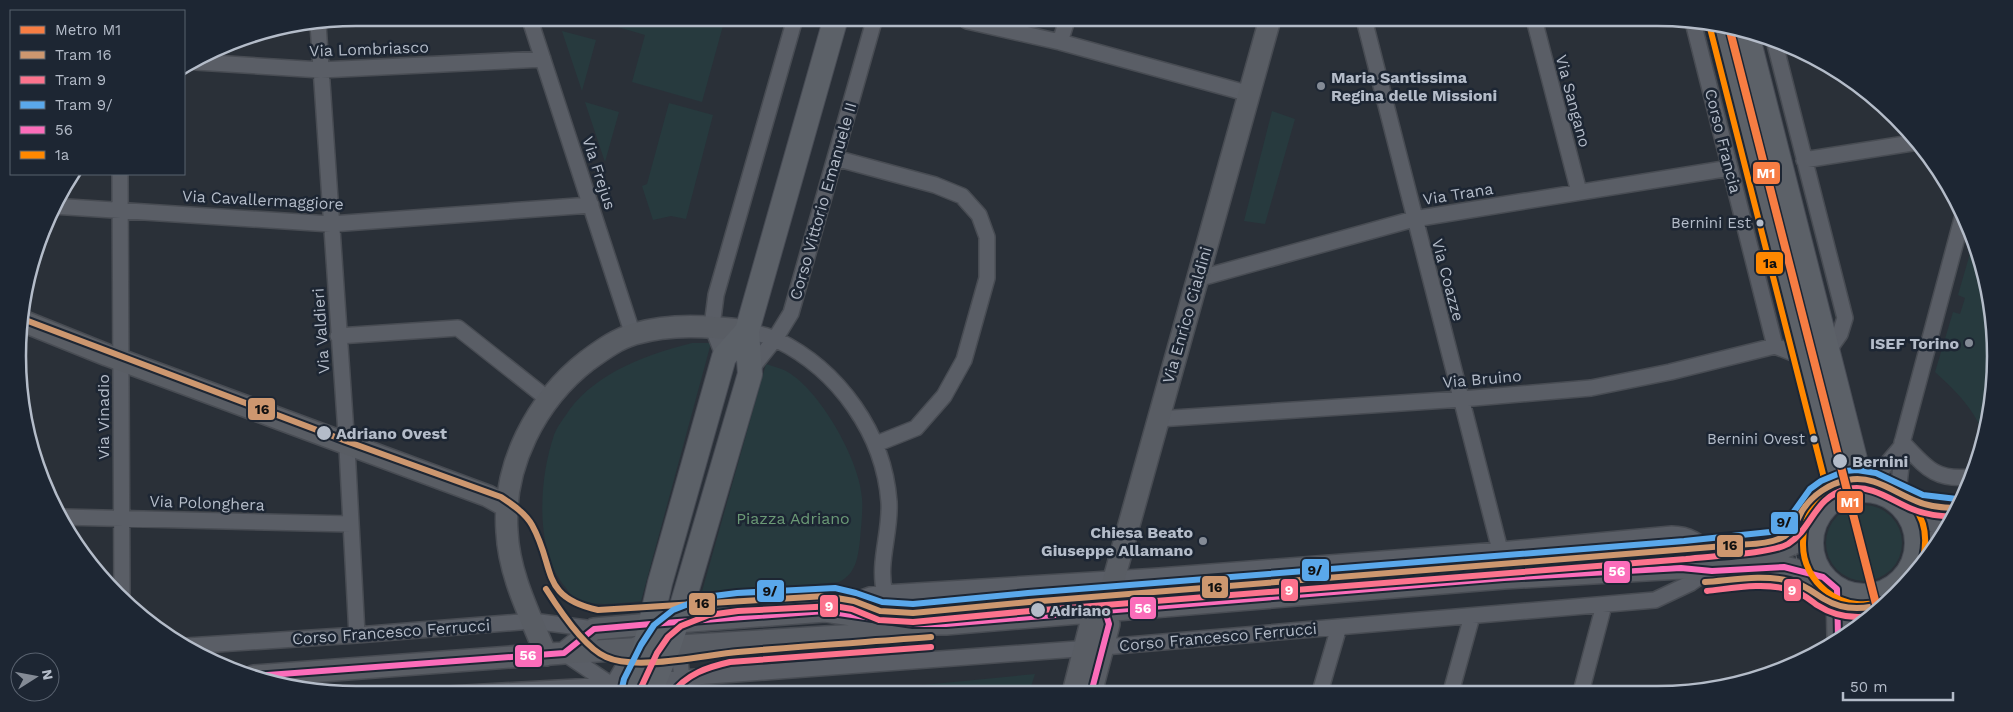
<svg xmlns="http://www.w3.org/2000/svg" width="2013" height="712" viewBox="0 0 2013 712" font-family="'Work Sans',sans-serif">
	<rect width="100%" height="100%" fill="#2a3038"/>
	<path fill="#273a3e" d="M 724,22 L 702,102 L 632,82 L 645,35 L 604,23 Z
		M 562,31 L 596,40 L 582,91 Z
		M 585,102 L 619,112 L 605,162 Z
		M 669,103 L 713,115 L 686,219 L 671,216 L 653,220 L 642,186 L 647,184 Z
		M 1272,111 L 1295,119 L 1265,224 L 1244,221 Z
		M 1973,243 L 1976,243 L 1977,247 L 1993,312 L 1995,378 L 1985,438 C 1975,410 1957,392 1935,372 L 1953,312 L 1960,314 L 1965,298 L 1958,295 Z
		M 692,343 L 711,343 L 641,601 C 622,603 589,608 573,597 C 571,595 568,591 566,588 C 534,551 539,479 554,435 C 557,426 565,417 570,409 C 598,372 648,354 692,343 Z
		M 766,364 C 772,366 779,368 784,370 C 819,387 860,461 862,498 C 863,512 861,527 860,540 C 858,557 856,574 839,582 L 701,595 Z
		M1826 543a38 38 0 1 1 76 0a38 38 0 1 1-76 0Z
		M 1035,674 L 1029,693 L 900,693 L 902,687 Z"/>
	<g fill="none" stroke-linecap="round" stroke-linejoin="round">
		<g stroke="#484c53" stroke-width="18">
			<path id="street" d="M 1364,19 L 1500,550
				M 1534,19 L 1579,192
				M 967,21 L 1060,42 L 1250,94
				M 1693,22 L 1775,346
				M 531,23 L 633,335
				M 318,24 L 347,448 L 357,635
				M 1774,40 L 1845,318 L 1840,334 L 1828,351
				M 1060,42 L 1067,20
				M 196,62 L 321,70 L 543,59
				M 835,158 L 935,185 L 962,196 L 979,215 L 987,237 L 987,278 L 964,360 L 944,396 L 916,428 L 876,444
				M 1804,160 L 1918,142
				M 120,174 L 122,599
				M 52,206 L 331,224 L 591,205
				M 1197,279 L 1414,219 L 1730,168
				M 747,331 C 757,334 768,335 777,340 C 839,370 884,434 889,502 C 891,532 877,564 885,593
				M 338,336 L 458,328 L 549,400
				M 724,357 L 712,326 L 716,295 L 794,22
				M 751,369 L 775,339 L 791,313 L 874,21
				M 1158,419 L 1462,399 L 1591,388 L 1670,372 L 1775,346 L 1803,357
				M 1902,442 C 1925,466 1934,481 1970,477
				M 1868,490 L 1879,473 L 1901,447
				M 1897,502 L 1902,457 L 1901,447 L 1963,215
				M 62,517 L 351,524
				M 829,610 L 870,595 L 885,593 L 1159,576 L 1500,550 L 1672,534 C 1692,534 1702,545 1717,557
				M 677,636 L 682,678 L 678,694
				M 187,646 L 357,635 L 532,621 L 594,629
				M 564,653 L 613,686
				M 609,691 L 637,644
				M 1320,692 L 1339,627
				M 1451,692 L 1472,616
				M 1581,692 L 1604,605
				M 449,694 L 612,685 L 682,678 L 1104,647 L 1655,600 L 1691,583 L 1709,570"/>
		</g>
		<g stroke="#484c53" stroke-width="24">
			<path id="secondary" d="M 20,320 L 107,355 L 488,496 L 506,506
				M 1911,519 L 1934,521 L 1953,519
				M 1916,551 L 1938,540
				M 1721,556 L 1779,550 L 1812,535
				M 1837,589 L 1838,638
				M 1850,630 L 1861,596
				M 564,653 L 594,629 L 651,624 L 825,611 L 913,624 L 946,624 L 1504,578 L 1681,568 L 1712,571 L 1784,567 L 1823,577
				M 546,655 C 530,615 509,575 507,532 C 502,466 536,400 588,360 C 602,350 617,339 634,334 C 672,323 709,326 747,331
				M 254,676 L 564,653 L 907,632
				M 1073,693 L 1090,626 L 1105,611 L 1270,19
				M 1091,693 L 1109,624 L 1105,611"/>
		</g>
		<g stroke="#484c55" stroke-width="26">
			<path id="primary" d="M 1718,26 L 1832,472 L 1834,491 L 1833,500
				M 1746,30 L 1860,479 L 1868,490
				M1811 543a53 53 0 1 1 106 0a53 53 0 1 1-106 0Z
				M 1861,596 L 1868,608 L 1870,617
				M 637,694 L 637,682 L 660,583 L 724,357 L 747,331
				M 649,694 L 668,648 L 682,606 L 750,374 L 747,331 L 835,21"/>
		</g>
		<use href="#street" stroke="#5a5e66" stroke-width="15"/>
		<use href="#secondary" stroke="#595d64" stroke-width="21"/>
		<use href="#primary" stroke="#5c6168" stroke-width="24"/>
		<path stroke="#595d64" stroke-width="1" d="M 1797,525 C 1791,550 1797,570 1813,590"/>
		<g stroke="#1d2633" stroke-width="10">
			<path id="bus-1" d="M 254,676 L 564,653 L 594,629 L 651,624 L 825,611 L 913,624 L 946,624 L 1504,578 L 1681,568 L 1712,571 L 1784,567 L 1823,577 L 1837,589 L 1838,638
				M 1091,693 L 1109,624 L 1105,611"/>
		</g>
		<g stroke="#1d2633" stroke-width="10">
			<path id="bus-2" d="M 1710,28 L 1823,474 L 1824,499
				M 1890,598 C 1869,608 1844,606 1826,591 C 1812,580 1803,563 1803,545 C 1801,454 1944,468 1923,558"/>
		</g>
		<use href="#bus-1" stroke="#fb6dba" stroke-width="6"/>
		<use href="#bus-2" stroke="#f80" stroke-width="6"/>
		<g stroke="#1d2633" stroke-width="10">
			<path id="tram-1" d="M 20,318 L 346,441 L 501,497 C 513,505 525,513 532,525 C 556,568 539,597 598,610 L 825,596 L 854,601 L 880,611 L 913,613 L 1029,602 L 1737,545 C 1751,544 1772,544 1785,536 C 1794,530 1797,520 1802,511 C 1812,495 1830,483 1848,480 C 1874,475 1893,492 1916,501 C 1929,507 1943,508 1957,508
				M 1705,582 C 1733,580 1762,574 1790,581 C 1803,584 1813,592 1824,599 C 1844,611 1866,610 1887,602
				M 546,589 C 558,608 585,648 606,657 C 636,671 704,655 738,652 C 802,646 867,642 931,637"/>
		</g>
		<g stroke="#1d2633" stroke-width="10">
			<path id="tram-2" d="M 1707,591 C 1734,588 1764,582 1791,590 C 1801,592 1809,599 1817,605 C 1834,616 1853,619 1872,616
				M 638,694 L 657,653 L 668,637 L 681,626 L 709,615 L 738,611 L 834,606 L 852,609 L 879,620 L 913,622 L 1030,611 L 1686,559 C 1709,556 1770,554 1788,544 C 1813,528 1814,496 1848,489 C 1872,484 1892,501 1912,509 C 1926,515 1940,516 1954,517
				M 672,694 C 686,674 708,667 730,662 L 931,647"/>
		</g>
		<g stroke="#1d2633" stroke-width="10">
			<path id="tram-3" d="M 621,692 L 624,679 L 641,645 L 654,625 L 673,610 L 706,597 L 737,593 L 835,588 L 856,593 L 882,602 L 913,604 L 1028,593 L 1684,541 L 1770,532 L 1778,529 L 1790,517 L 1810,489 L 1821,481 L 1845,471 L 1857,470 L 1876,473 L 1923,495 L 1957,499"/>
		</g>
		<use href="#tram-1" stroke="#cd976f" stroke-width="6"/>
		<use href="#tram-2" stroke="#fc738d" stroke-width="6"/>
		<use href="#tram-3" stroke="#5aa8eb" stroke-width="6"/>
		<g stroke="#1d2633" stroke-width="11">
			<path id="metro-1" d="M 1729,27 L 1878,612"/>
		</g>
		<use href="#metro-1" stroke="#f77d43" stroke-width="8"/>
	</g>
	<g fill="#848b96" stroke="#1d2633" stroke-width="2">
		<circle cx="1321" cy="86" r="5"/>
		<circle cx="1969" cy="343" r="5"/>
		<circle cx="1203" cy="541" r="5"/>
	</g>
	<g fill="#b4bcc9" stroke="#1d2633" stroke-width="2">
		<circle cx="1760" cy="223" r="4.5"/>
		<circle cx="324" cy="433" r="8"/>
		<circle cx="1814" cy="439" r="4.5"/>
		<circle cx="1840" cy="461" r="8"/>
		<circle cx="1038" cy="610" r="8"/>
	</g>
	<g text-anchor="middle" dominant-baseline="central" stroke-width="5" stroke-linejoin="round" paint-order="stroke">
		<g font-size="15" fill="#b4bcc9" stroke="#1d2633" text-anchor="end">
			<text x="1751" y="223">Bernini Est</text>
			<text x="1805" y="439">Bernini Ovest</text>
		</g>
		<g font-size="16" fill="#b4bcc9" stroke="#1d2633">
			<text transform="translate(369 49) rotate(-2)">Via Lombriasco</text>
			<text transform="translate(1573 101) rotate(75)">Via Sangano</text>
			<text transform="translate(1723 141) rotate(76)">Corso Francia</text>
			<text transform="translate(599 173) rotate(72)">Via Frejus</text>
			<text transform="translate(1458 194) rotate(-9)">Via Trana</text>
			<text transform="translate(263 200) rotate(3)">Via Cavallermaggiore</text>
			<text transform="translate(823 201) rotate(-74)">Corso Vittorio Emanuele II</text>
			<text transform="translate(1448 280) rotate(75)">Via Coazze</text>
			<text transform="translate(1187 315) rotate(-74)">Via Enrico Cialdini</text>
			<text transform="translate(321 331) rotate(-94)">Via Valdieri</text>
			<text transform="translate(1482 379) rotate(-5)">Via Bruino</text>
			<text transform="translate(103 417) rotate(-90)">Via Vinadio</text>
			<text transform="translate(207 503) rotate(2)">Via Polonghera</text>
			<text transform="translate(391 632) rotate(-4)">Corso Francesco Ferrucci</text>
			<text transform="translate(1218 637) rotate(-5)">Corso Francesco Ferrucci</text>
		</g>
		<g font-size="16" font-weight="bold" fill="#b4bcc9" stroke="#1d2633" text-anchor="end">
			<text x="1331" y="77" text-anchor="start">Maria Santissima<tspan x="1331" dy="18">Regina delle Missioni</tspan></text>
			<text x="1959" y="343">ISEF Torino</text>
			<text x="1193" y="532">Chiesa Beato<tspan x="1193" dy="18">Giuseppe Allamano</tspan></text>
		</g>
		<g font-size="16" font-weight="bold" fill="#b4bcc9" stroke="#1d2633" text-anchor="start">
			<text x="336" y="433">Adriano Ovest</text>
			<text x="1852" y="461">Bernini</text>
			<text x="1050" y="610">Adriano</text>
		</g>
		<g font-size="16" fill="#6b9a76" stroke="#1d2633">
			<text x="793" y="518">Piazza Adriano</text>
		</g>
	</g>
	<path d="M0 0H2013V712H0ZM356 26H1657A330 330 0 0 1 1987 356V356A330 330 0 0 1 1657 686H356A330 330 0 0 1 26 356V356A330 330 0 0 1 356 26Z" fill="#1d2633" fill-rule="evenodd"/>
	<path fill="none" stroke="#b4bcc9" stroke-width="2.5" d="M356 26H1657A330 330 0 0 1 1987 356V356A330 330 0 0 1 1657 686H356A330 330 0 0 1 26 356V356A330 330 0 0 1 356 26Z"/>
	<g stroke="#1d2633" stroke-width="2">
		<rect x="1752" y="161" width="29" height="24" rx="5" fill="#f77d43"/>
		<rect x="1755" y="251" width="29" height="24" rx="5" fill="#f80"/>
		<rect x="247" y="397" width="29" height="24" rx="5" fill="#cd976f"/>
		<rect x="1836" y="490" width="28" height="24" rx="5" fill="#f77d43"/>
		<rect x="1770" y="511" width="29" height="24" rx="5" fill="#5aa8eb"/>
		<rect x="1716" y="534" width="28" height="24" rx="5" fill="#cd976f"/>
		<rect x="1301" y="558" width="29" height="24" rx="5" fill="#5aa8eb"/>
		<rect x="1603" y="560" width="28" height="24" rx="5" fill="#fb6dba"/>
		<rect x="1201" y="575" width="28" height="24" rx="5" fill="#cd976f"/>
		<rect x="1783" y="578" width="19" height="24" rx="5" fill="#fc738d"/>
		<rect x="1280" y="578" width="19" height="24" rx="5" fill="#fc738d"/>
		<rect x="756" y="579" width="29" height="24" rx="5" fill="#5aa8eb"/>
		<rect x="688" y="592" width="28" height="24" rx="5" fill="#cd976f"/>
		<rect x="819" y="594" width="20" height="24" rx="5" fill="#fc738d"/>
		<rect x="1129" y="596" width="28" height="24" rx="5" fill="#fb6dba"/>
		<rect x="514" y="644" width="29" height="24" rx="5" fill="#fb6dba"/>
	</g>
	<g font-size="14" text-anchor="middle" font-weight="bold" fill="#fff">
		<text x="1766" y="178">M1</text>
		<text x="1850" y="507">M1</text>
		<text x="1617" y="576">56</text>
		<text x="1792" y="595">9</text>
		<text x="1289" y="595">9</text>
		<text x="829" y="611">9</text>
		<text x="1143" y="613">56</text>
		<text x="528" y="660">56</text>
	</g>
	<g font-size="14" text-anchor="middle" font-weight="bold" fill="#111">
		<text x="1770" y="268">1a</text>
		<text x="262" y="414">16</text>
		<text x="1784" y="527">9/</text>
		<text x="1730" y="550">16</text>
		<text x="1315" y="575">9/</text>
		<text x="1215" y="592">16</text>
		<text x="770" y="596">9/</text>
		<text x="702" y="608">16</text>
	</g>
	<rect x="10" y="10" width="175" height="165" fill="#1d2633" stroke="#59626f"/>
	<rect x="20" y="26" width="25" height="8" fill="#f77d43" stroke="#59626f"/>
	<text x="55" y="35" font-size="15" fill="#b4bcc9">Metro M1</text>
	<rect x="20" y="51" width="25" height="8" fill="#cd976f" stroke="#59626f"/>
	<text x="55" y="60" font-size="15" fill="#b4bcc9">Tram 16</text>
	<rect x="20" y="76" width="25" height="8" fill="#fc738d" stroke="#59626f"/>
	<text x="55" y="85" font-size="15" fill="#b4bcc9">Tram 9</text>
	<rect x="20" y="101" width="25" height="8" fill="#5aa8eb" stroke="#59626f"/>
	<text x="55" y="110" font-size="15" fill="#b4bcc9">Tram 9/</text>
	<rect x="20" y="126" width="25" height="8" fill="#fb6dba" stroke="#59626f"/>
	<text x="55" y="135" font-size="15" fill="#b4bcc9">56</text>
	<rect x="20" y="151" width="25" height="8" fill="#ff8800" stroke="#59626f"/>
	<text x="55" y="160" font-size="15" fill="#b4bcc9">1a</text>
	<g transform="translate(35 677) rotate(79)"><circle r="24" fill="#1d2633" stroke="#59626f"/>
	<path d="M0-4L9 19L0 12L-9 19Z" fill="#848b96"/>
	<text y="-8" font-size="14" font-weight="bold" text-anchor="middle" fill="#b4bcc9">N</text>
	</g>
	<path d="M1843 692v8h110v-8" fill="none" stroke="#b4bcc9" stroke-width="2.5"/>
	<text x="1850" y="692" font-size="15" fill="#b4bcc9" stroke="#1d2633" stroke-width="4" paint-order="stroke">50 m</text>
</svg>
